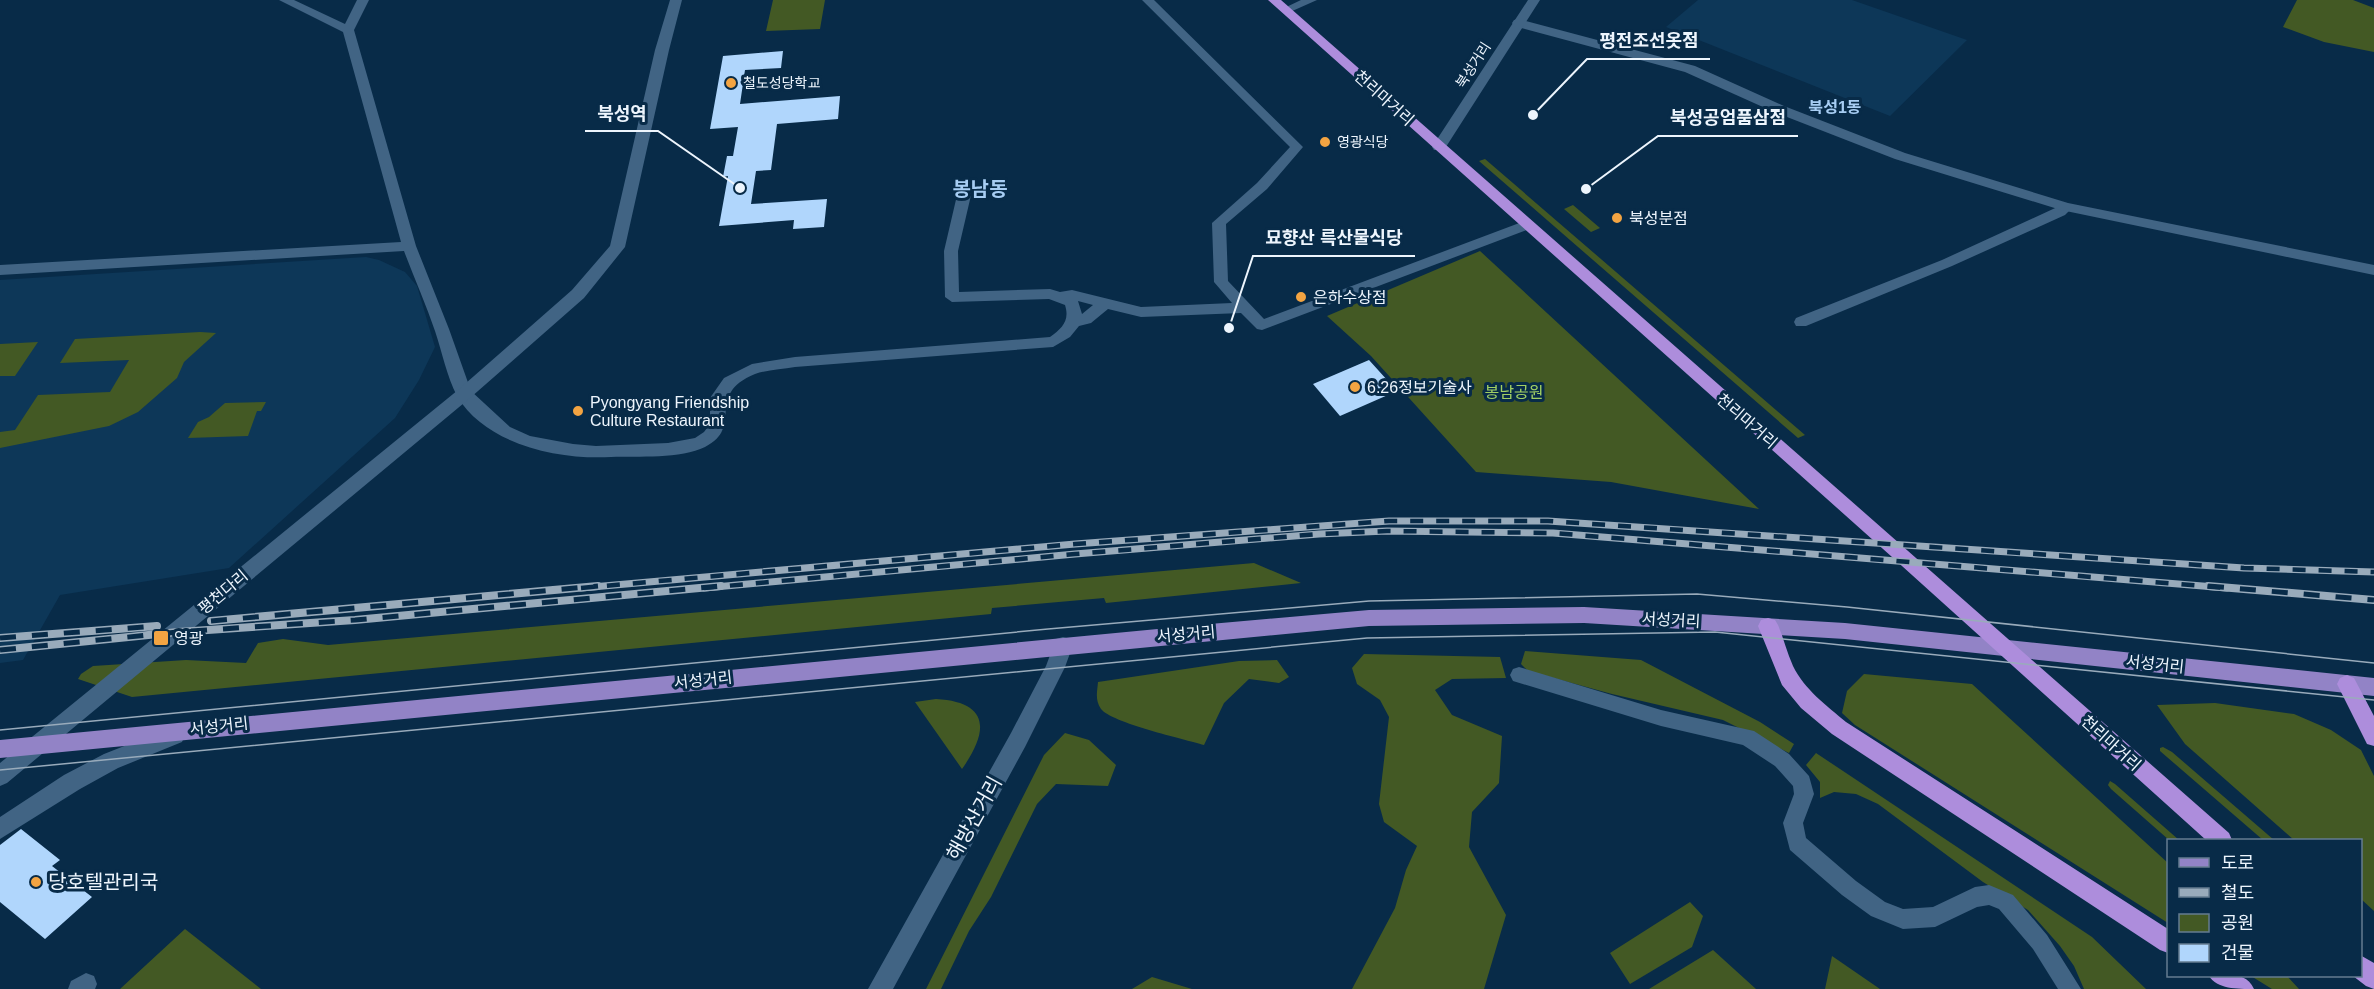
<svg xmlns="http://www.w3.org/2000/svg" width="2374" height="989" viewBox="0 0 2374 989" font-family="Arial,'Noto Sans KR',sans-serif">
	<rect width="100%" height="100%" fill="#082b48"/>
	<path fill="#0d3758" d="M 1698,0 L 1852,0 L 1967,40 L 1890,116 L 1666,27 Z
		M 366,257 L 379,260 L 405,272 L 417,286 L 435,347 L 419,380 L 395,418 L 229,568 L 60,595 L 23,660 L 0,663 L 0,280 Z"/>
	<path fill="#435924" d="M 773,0 L 825,0 L 820,29 L 766,31 Z
		M 2297,0 L 2353,0 L 2374,8 L 2374,52 L 2324,42 L 2283,27 Z
		M 1485,159 L 1805,435 L 1798,438 L 1479,161 Z
		M 1573,205 L 1600,228 L 1591,232 L 1564,209 Z
		M 1480,251 L 1759,509 L 1611,482 L 1476,472 L 1371,356 L 1327,316 Z
		M 200,332 L 216,333 L 184,362 L 177,378 L 138,412 L 109,426 L 0,448 L 0,432 L 15,430 L 38,395 L 110,392 L 129,360 L 60,363 L 75,339 Z
		M 38,342 L 15,376 L 0,376 L 0,344 Z
		M 266,402 L 261,411 L 257,411 L 248,436 L 188,438 L 198,422 L 209,417 L 225,403 Z
		M 1254,563 L 1301,583 L 1106,603 L 1104,598 L 992,608 L 991,614 L 132,697 L 78,679 L 81,674 L 93,666 L 186,660 L 246,663 L 258,643 L 283,639 L 328,645 Z
		M 1525,651 L 1641,660 L 1760,722 L 1794,744 L 1789,753 L 1723,720 L 1612,694 L 1528,671 L 1521,664 Z
		M 1364,654 L 1500,657 L 1506,678 L 1452,679 L 1435,690 L 1452,715 L 1502,736 L 1499,783 L 1472,812 L 1469,847 L 1506,915 L 1484,989 L 1352,989 L 1395,908 L 1406,870 L 1417,846 L 1384,822 L 1379,804 L 1389,717 L 1380,700 L 1357,684 L 1352,668 Z
		M 1277,660 L 1289,677 L 1279,683 L 1249,679 L 1224,703 L 1204,745 C 1184,739 1112,723 1101,709 C 1095,700 1097,693 1098,682 L 1239,661 Z
		M 1864,674 L 1972,684 L 2168,863 L 2168,923 L 1855,725 L 1842,713 L 1847,691 Z
		M 936,699 C 990,702 989,731 962,769 L 915,702 Z
		M 2215,703 L 2294,714 L 2331,730 L 2361,750 L 2374,776 L 2374,911 L 2361,899 L 2360,840 L 2294,840 L 2185,744 L 2157,705 Z
		M 1065,733 L 1089,740 L 1116,765 L 1108,786 L 1056,784 L 1037,804 L 991,897 L 969,931 L 941,989 L 926,989 L 1044,755 Z
		M 2163,747 L 2172,752 L 2274,840 L 2263,840 L 2160,751 L 2160,748 Z
		M 1816,753 L 2092,937 L 2146,989 L 2084,989 L 2074,966 L 2060,946 L 2028,910 L 1983,882 L 1878,804 L 1856,794 L 1834,792 L 1820,798 L 1820,782 L 1806,765 Z
		M 2110,781 L 2115,784 L 2179,840 L 2169,840 L 2111,789 L 2108,785 Z
		M 1690,902 L 1703,916 L 1692,947 L 1630,984 L 1610,953 Z
		M 185,929 L 261,989 L 120,989 Z
		M 1713,950 L 1756,989 L 1649,989 Z
		M 1832,956 L 1880,989 L 1825,989 Z
		M 2251,976 L 2287,976 L 2299,989 L 2272,989 Z
		M 1152,977 L 1192,989 L 1132,989 Z"/>
	<path fill="#b0d6fc" d="M 783,51 L 781,68 L 745,70 L 740,104 L 840,96 L 838,119 L 777,124 L 771,170 L 756,171 L 751,204 L 827,199 L 824,227 L 793,229 L 794,220 L 719,226 L 728,176 L 723,177 L 727,156 L 733,156 L 738,127 L 710,129 L 723,56 Z
		M 1369,360 L 1397,391 L 1340,416 L 1313,384 Z
		M 21,829 L 60,860 L 52,866 L 92,897 L 45,939 L 0,902 L 0,845 Z"/>
	<g fill="none" stroke-linecap="round" stroke-linejoin="round">
		<path fill="#416484" fill-rule="evenodd" d="M 279,0 L 294,0 L 345,24 L 357,0 L 369,0 L 354,30 L 416,246 L 449,329 L 471,391 L 510,427 L 530,436 L 573,444 L 596,446 L 668,443 L 695,438 L 704,432 L 710,424 L 710,398 L 724,378 L 752,364 L 795,357 L 1050,337 C 1062,328 1070,321 1065,305 L 1049,299 L 952,302 L 945,297 L 944,251 L 958,191 L 965,187 L 972,191 L 958,251 L 959,292 L 1050,289 L 1060,292 L 1072,290 L 1141,307 L 1232,303 L 1214,282 L 1212,223 L 1257,183 L 1290,147 L 1142,0 L 1154,0 L 1303,147 L 1267,189 L 1226,224 L 1228,281 L 1264,319 L 1522,222 L 1527,221 L 1534,225 L 1532,228 L 1262,330 L 1257,329 L 1241,313 L 1141,317 L 1108,309 L 1091,323 L 1079,326 L 1070,337 L 1053,347 L 795,367 C 782,369 767,370 755,374 C 704,395 745,427 705,447 C 681,459 638,456 611,457 C 559,460 486,445 457,396 C 447,377 442,352 435,331 C 426,304 414,278 404,251 L 0,275 L 0,265 L 401,242 L 343,32 ZM 1078,301 L 1093,305 L 1082,314 Z
			M 1301,0 L 1317,0 L 1290,12 L 1286,13 L 1280,10 Z
			M 2066,203 L 2073,207 L 2065,215 L 1952,266 L 1806,326 L 1796,326 L 1794,322 L 1796,318 L 1942,260 Z
			M 1519,667 L 1661,710 L 1754,731 L 1789,754 L 1809,776 L 1814,794 L 1803,823 L 1806,838 L 1856,881 L 1885,902 L 1903,909 L 1933,907 L 1975,887 L 1989,885 L 2013,895 L 2047,935 L 2081,989 L 2058,989 L 2033,949 L 1999,909 L 1989,905 L 1977,907 L 1935,927 L 1903,929 L 1871,916 L 1842,895 L 1790,850 L 1783,823 L 1794,794 L 1793,786 L 1775,766 L 1743,745 L 1661,726 L 1513,681 L 1510,675 L 1513,669 Z
			M 86,973 L 94,976 L 97,984 L 95,989 L 68,989 L 71,981 Z"/>
		<path fill="#416484" fill-rule="evenodd" d="M 670,0 L 682,0 L 669,50 L 625,247 L 584,298 L 470,398 L 7,783 L 0,786 L 0,763 L 458,390 L 572,290 L 610,246 L 655,50 Z
			M 1518,19 L 1695,66 L 1784,106 L 1905,153 L 2068,203 L 2374,265 L 2374,275 L 2061,210 L 1895,159 L 1774,112 L 1685,72 L 1514,26 L 1512,23 L 1514,20 Z
			M 175,726 L 182,728 L 185,735 L 182,742 L 118,768 L 80,789 L 0,839 L 0,817 L 64,775 L 104,754 Z"/>
		<path fill="#416484" fill-rule="evenodd" d="M 1528,0 L 1540,0 L 1444,150 L 1434,150 L 1432,147 Z
			M 1063,637 L 1070,639 L 1073,645 L 1065,667 L 1025,747 L 893,989 L 868,989 L 1011,733 L 1046,666 L 1056,639 Z"/>
		<path fill="#9283c6" fill-rule="evenodd" d="M 1584,607 L 1845,623 L 2374,678 L 2374,696 L 1845,639 L 1584,623 L 1369,626 L 0,758 L 0,740 L 1210,624 L 1369,610 Z"/>
		<path fill="#ad8ddc" fill-rule="evenodd" d="M 1268,0 L 1281,0 L 2229,833 L 2232,840 L 2206,840 L 1892,557 Z
			M 1768,618 L 1775,620 L 1778,625 C 1784,639 1787,653 1793,666 C 1804,689 1827,706 1846,722 L 2168,929 L 2168,953 L 2160,950 L 1832,734 L 1801,708 L 1782,685 L 1758,626 L 1761,620 Z
			M 2347,675 L 2354,678 L 2374,716 L 2374,746 L 2367,744 L 2337,684 L 2340,678 Z
			M 2360,955 L 2374,963 L 2374,989 L 2366,986 L 2353,976 L 2360,976 Z
			M 2209,976 C 2226,974 2246,971 2254,989 C 2237,989 2217,989 2209,976 Z"/>
		<path stroke="#99abbb" stroke-width="1.5" d="M 0,730 L 1048,629 L 1369,601 L 1697,594 L 1847,607 L 2374,663
			M 0,770 L 1367,638 L 1715,632 L 2374,700"/>
		<g stroke="#99abbb" stroke-width="7">
			<path id="rail-far1" d="M 581,588 L 1075,544 L 1389,521 L 1548,521 L 2244,568 L 2374,572
				M 704,588 L 1075,554 L 1319,534 L 1387,531 L 1553,533 L 2227,588"/>
		</g>
		<g stroke="#99abbb" stroke-width="8">
			<path id="rail" d="M 2208,586 L 2374,600
				M 211,621 L 598,586
				M 0,638 L 157,626
				M 0,650 L 178,632 L 355,620 L 721,586"/>
		</g>
		<use href="#rail-far1" stroke="#082b48" stroke-width="4.5" stroke-dasharray="13" stroke-linecap="butt"/>
		<use href="#rail" stroke="#082b48" stroke-width="5" stroke-dasharray="16" stroke-linecap="butt"/>
	</g>
	<g fill="#f3a442" stroke="#082b48" stroke-width="2">
		<circle cx="731" cy="83" r="6"/>
		<circle cx="1325" cy="142" r="6"/>
		<circle cx="1617" cy="218" r="6"/>
		<circle cx="1301" cy="297" r="6"/>
		<circle cx="1355" cy="387" r="6"/>
		<circle cx="578" cy="411" r="6"/>
		<rect x="153" y="630" width="16" height="16" rx="3"/>
		<circle cx="36" cy="882" r="6"/>
	</g>
	<g text-anchor="middle" dominant-baseline="central" stroke-width="6" stroke-linejoin="round" paint-order="stroke">
		<g font-size="14" fill="#edf5fd" stroke="#082b48">
			<text transform="translate(1473 65) rotate(-57)">북성거리</text>
		</g>
		<g font-size="14" fill="#edf5fd" stroke="#082b48" text-anchor="start">
			<text x="743" y="83">철도성당학교</text>
			<text x="1337" y="142">영광식당</text>
		</g>
		<g font-size="16" fill="#edf5fd" stroke="#082b48">
			<text transform="translate(1384 98) rotate(42)">천리마거리</text>
			<text transform="translate(1747 421) rotate(41)">천리마거리</text>
			<text transform="translate(223 592) rotate(-40)">평천다리</text>
			<text transform="translate(1671 620) rotate(3)">서성거리</text>
			<text transform="translate(1186 634) rotate(-5)">서성거리</text>
			<text transform="translate(2155 664) rotate(6)">서성거리</text>
			<text transform="translate(703 680) rotate(-6)">서성거리</text>
			<text transform="translate(219 726) rotate(-6)">서성거리</text>
			<text transform="translate(2111 743) rotate(42)">천리마거리</text>
		</g>
		<g font-size="16" font-weight="bold" fill="#a7cdf3" stroke="#082b48">
			<text x="1835" y="107">북성1동</text>
		</g>
		<g font-size="16" fill="#edf5fd" stroke="#082b48" text-anchor="start">
			<text x="1629" y="218">북성분점</text>
			<text x="1313" y="297">은하수상점</text>
			<text x="1367" y="387">6.26정보기술사</text>
			<text x="590" y="402">Pyongyang Friendship<tspan x="590" dy="18">Culture Restaurant</tspan></text>
			<text x="174" y="638">영광</text>
		</g>
		<g font-size="16" fill="#a2d064" stroke="#082b48">
			<text x="1514" y="392">봉남공원</text>
		</g>
		<g font-size="20" font-weight="bold" fill="#a7cdf3" stroke="#082b48">
			<text x="980" y="189">봉남동</text>
		</g>
		<g font-size="20" fill="#edf5fd" stroke="#082b48">
			<text transform="translate(974 818) rotate(-61)">해방산거리</text>
		</g>
		<g font-size="20" fill="#edf5fd" stroke="#082b48" text-anchor="start">
			<text x="48" y="882">당호텔관리국</text>
		</g>
	</g>
	<path fill="none" stroke="#edf5fd" stroke-width="2" d="M1533 115L1587 59H1710M740 188L658 131H585M1586 189L1658 136H1798M1229 328L1253 256H1415"/>
	<g fill="#edf5fd" stroke="#082b48" stroke-width="2">
		<circle cx="1533" cy="115" r="6"/>
		<circle cx="740" cy="188" r="6"/>
		<circle cx="1586" cy="189" r="6"/>
		<circle cx="1229" cy="328" r="6"/>
	</g>
	<g font-size="18" text-anchor="middle" font-weight="bold" fill="#edf5fd" stroke="#082b48" stroke-width="6" stroke-linejoin="round" paint-order="stroke">
		<text x="1649" y="47">평전조선옷점</text>
		<text x="622" y="120">북성역</text>
		<text x="1728" y="124">북성공엄품삼점</text>
		<text x="1334" y="244">묘향산 륵산물식당</text>
	</g>
	<rect x="2167" y="839" width="195" height="138" fill="#082b48" stroke="#647c90" stroke-width="1.5"/>
	<rect x="2179" y="858" width="30" height="9" fill="#9283c6" stroke="#647c90" stroke-width="1.5"/>
	<text x="2221" y="869" font-size="18" fill="#edf5fd">도로</text>
	<rect x="2179" y="888" width="30" height="9" fill="#99abbb" stroke="#647c90" stroke-width="1.5"/>
	<text x="2221" y="899" font-size="18" fill="#edf5fd">철도</text>
	<rect x="2179" y="914" width="30" height="18" fill="#435924" stroke="#647c90" stroke-width="1.5"/>
	<text x="2221" y="929" font-size="18" fill="#edf5fd">공원</text>
	<rect x="2179" y="944" width="30" height="18" fill="#b0d6fc" stroke="#647c90" stroke-width="1.5"/>
	<text x="2221" y="959" font-size="18" fill="#edf5fd">건물</text>
</svg>
